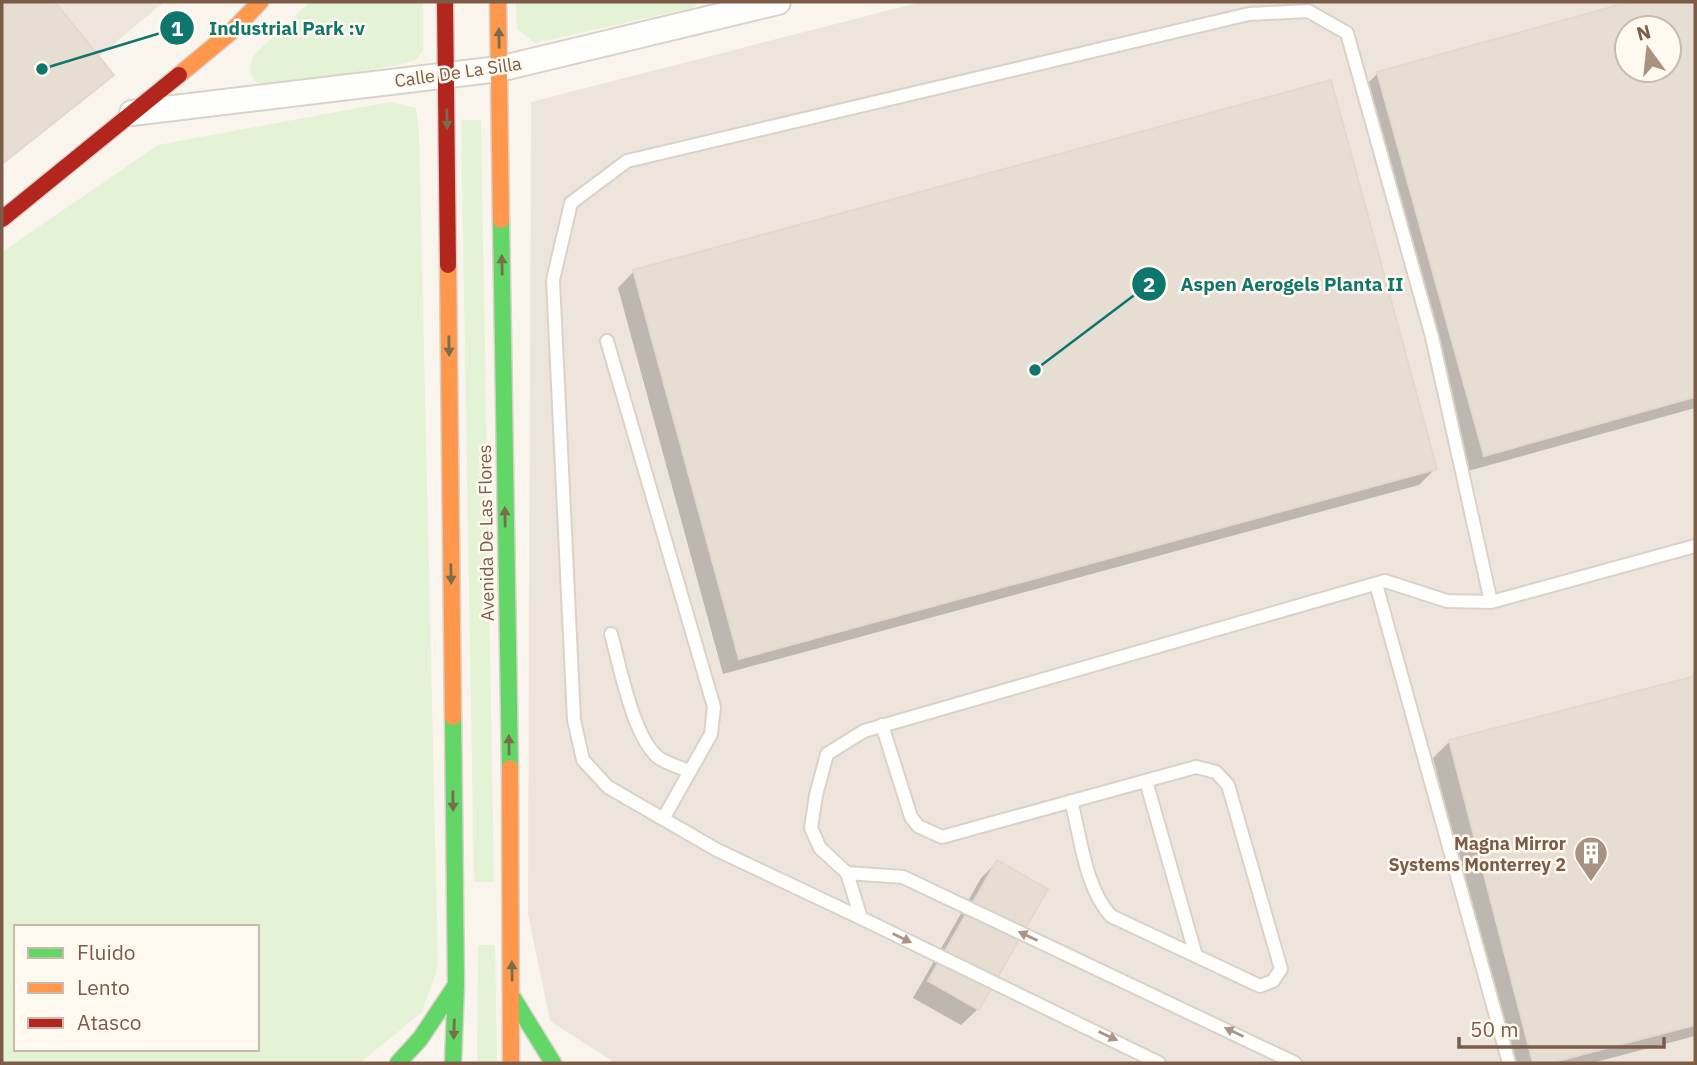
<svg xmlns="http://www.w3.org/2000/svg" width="1697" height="1065" viewBox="0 0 1697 1065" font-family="'IBM Plex Sans',sans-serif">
	<rect width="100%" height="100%" fill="#f9f5ed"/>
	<path fill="#ede5dc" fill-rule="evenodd" d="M 2,2 L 164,2 L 2,137 Z
		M 921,2 L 1695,2 L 1695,1063 L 615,1063 L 550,1021 L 528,914 L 531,102 ZM 1627,28 L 1669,28 L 1669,70 L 1627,70 Z"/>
	<path fill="#e4f2d6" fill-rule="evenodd" d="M 310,2 L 423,2 L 423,51 L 415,60 L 398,65 L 265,88 C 249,80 246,69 255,54 Z
		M 516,2 L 699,2 L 692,8 L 535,43 L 517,29 Z
		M 390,102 L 416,108 L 419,132 L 438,967 L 422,1012 L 360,1063 L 2,1063 L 2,252 L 158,145 ZM 16,927 L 257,927 L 257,1049 L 16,1049 Z
		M 461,120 L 481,120 L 494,882 L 474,882 Z
		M 478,945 L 495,945 L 497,1063 L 477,1063 Z"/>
	<path fill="#0003" fill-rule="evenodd" d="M 12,2 L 53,2 L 112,75 L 2,165 L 2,10 Z
		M 1636,2 L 1695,2 L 1695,408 L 1468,471 L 1362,89 L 1378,73 ZM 1627,28 L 1669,28 L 1669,70 L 1627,70 Z
		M 634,271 L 1435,469 L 1419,485 L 723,674 L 618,288 Z
		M 1695,678 L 1695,1036 L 1592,1063 L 1513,1063 L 1433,758 L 1449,742 Z
		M 997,862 L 978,1009 L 961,1025 L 913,998 L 981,878 Z"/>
	<path fill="#e6ddd3" stroke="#e3d8ce" stroke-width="2" fill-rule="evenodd" d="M 10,2 L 55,2 L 114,75 L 2,164 L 2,8 Z
		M 1629,2 L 1695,2 L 1695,397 L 1484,456 L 1377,72 ZM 1627,28 L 1669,28 L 1669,70 L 1627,70 Z
		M 1331,80 L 1437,469 L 739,659 L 633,270 Z
		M 1695,676 L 1695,1025 L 1550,1063 L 1533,1063 L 1449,740 Z
		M 997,860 L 1048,889 L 979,1010 L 928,981 Z"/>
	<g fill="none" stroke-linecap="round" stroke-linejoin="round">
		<g stroke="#d9d2cb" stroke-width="16">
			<path id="lane" d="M 607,341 L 714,707 L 711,734 L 663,819
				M 1376,584 L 1509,1063
				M 611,634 C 620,666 633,738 659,758 C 668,764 680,767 690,772
				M 882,725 L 911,817 L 918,826 L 942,837 L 1196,767 L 1216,772 L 1228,785 L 1281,969 L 1273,981 L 1260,986 L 1111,916 C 1085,888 1081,838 1071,801
				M 1146,781 L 1196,956
				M 847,873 L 903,877 L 1295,1063
				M 861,918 L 717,850 L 608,787 L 583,760 L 574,720 L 553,280 L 571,203 L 627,161 L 1249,14 L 1308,11 L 1347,33 L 1432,337 L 1491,602
				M 1159,1063 L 861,918 L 847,873 L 820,848 L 811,828 L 816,795 L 827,754 L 864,731 L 1385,581 L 1447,601 L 1491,602 L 1695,546"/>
		</g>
		<g stroke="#d9d2cb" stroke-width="28">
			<path id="street" d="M 132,113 L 499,69 L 778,2"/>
		</g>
		<g stroke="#d9d1c8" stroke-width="19">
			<path id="fast" d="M 501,220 L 510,768
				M 513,998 L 553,1063
				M 398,1063 L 420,1039 L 456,985
				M 453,1063 L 456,985 L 453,717"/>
		</g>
		<g stroke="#d9d1c8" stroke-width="19">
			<path id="slow" d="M 498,2 L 501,220
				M 179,75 L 232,31 L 260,2
				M 448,265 L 453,717
				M 510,768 L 511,1063"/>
		</g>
		<g stroke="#d9d1c8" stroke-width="19">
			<path id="jam" d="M 445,2 L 448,265
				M 2,219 L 179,75"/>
		</g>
		<use href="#lane" stroke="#fefefc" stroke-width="12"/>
		<use href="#street" stroke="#fefefc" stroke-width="24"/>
		<use href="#fast" stroke="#63d668" stroke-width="16"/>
		<use href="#slow" stroke="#ff974d" stroke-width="16"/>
		<use href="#jam" stroke="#b3261e" stroke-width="16"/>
	</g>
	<defs><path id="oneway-solid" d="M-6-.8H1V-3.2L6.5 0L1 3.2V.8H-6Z" transform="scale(1.75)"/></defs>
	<g fill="#786e4c">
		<use href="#oneway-solid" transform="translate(499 38) rotate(-91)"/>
		<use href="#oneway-solid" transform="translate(447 119) rotate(89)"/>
		<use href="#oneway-solid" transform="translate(502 265) rotate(-91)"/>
		<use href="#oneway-solid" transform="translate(449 346) rotate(89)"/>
		<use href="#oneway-solid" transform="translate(505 517) rotate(-91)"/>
		<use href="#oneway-solid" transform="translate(451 574) rotate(89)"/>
		<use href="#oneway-solid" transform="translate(509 745) rotate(-91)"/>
		<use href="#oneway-solid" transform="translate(453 801) rotate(89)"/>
		<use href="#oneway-solid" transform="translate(512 971) rotate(-91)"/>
		<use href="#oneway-solid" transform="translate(454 1029) rotate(92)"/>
	</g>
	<g fill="#aa9586">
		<use href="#oneway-solid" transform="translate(1028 936) rotate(-155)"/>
		<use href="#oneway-solid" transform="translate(902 938) rotate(26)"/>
		<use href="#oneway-solid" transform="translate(1234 1032) rotate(-155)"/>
		<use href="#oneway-solid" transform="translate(1108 1036) rotate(25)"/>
	</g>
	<defs>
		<g id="building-pin" transform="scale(1.75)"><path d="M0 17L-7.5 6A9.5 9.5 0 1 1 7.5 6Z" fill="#a89281" stroke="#fff9f0"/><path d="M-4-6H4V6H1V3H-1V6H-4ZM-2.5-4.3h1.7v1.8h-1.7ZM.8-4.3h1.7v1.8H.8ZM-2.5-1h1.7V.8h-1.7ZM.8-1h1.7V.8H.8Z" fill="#fff"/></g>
	</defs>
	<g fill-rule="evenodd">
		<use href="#building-pin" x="1591" y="853"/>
	</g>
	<g text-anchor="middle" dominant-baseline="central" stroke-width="5" stroke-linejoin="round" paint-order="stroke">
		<g font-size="18" fill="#7c5c47" stroke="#fff9f0">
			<text transform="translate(458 72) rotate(-8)">Calle De La Silla</text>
			<text transform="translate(486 533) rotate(-91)">Avenida De Las Flores</text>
		</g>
		<g font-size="18" font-weight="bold" fill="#7c5c47" stroke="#fff9f0" text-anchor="end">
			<text x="1566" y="843">Magna Mirror<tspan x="1566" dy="21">Systems Monterrey 2</tspan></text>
		</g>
	</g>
	<path fill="none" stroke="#0f766e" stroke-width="2.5" d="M42 69L177 28M1035 370L1149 284"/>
	<g fill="#0f766e" stroke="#fff9f0" stroke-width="2.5">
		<circle cx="42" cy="69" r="7"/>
		<circle cx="1035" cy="370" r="7"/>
		<circle cx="177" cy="28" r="18"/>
		<circle cx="1149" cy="284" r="18"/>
	</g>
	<g font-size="21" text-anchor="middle" font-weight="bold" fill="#fff">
		<text x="177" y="36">1</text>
		<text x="1149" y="292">2</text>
	</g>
	<g font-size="19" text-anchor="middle" font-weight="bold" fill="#0f766e" stroke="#fff9f0" stroke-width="5" stroke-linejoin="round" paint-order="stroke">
		<text x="287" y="35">Industrial Park :v</text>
		<text x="1292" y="291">Aspen Aerogels Planta II</text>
	</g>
	<rect width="1697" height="1065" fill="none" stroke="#7c5c47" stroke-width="7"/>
	<rect x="14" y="925" width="245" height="126" fill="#fff9f0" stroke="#cbbaac" stroke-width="2"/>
	<rect x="28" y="948" width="35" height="10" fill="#63d668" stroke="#cbbaac" stroke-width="2"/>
	<text x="77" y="960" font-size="21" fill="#7c5c47">Fluido</text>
	<rect x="28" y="983" width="35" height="10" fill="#ff974d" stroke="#cbbaac" stroke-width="2"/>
	<text x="77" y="995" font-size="21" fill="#7c5c47">Lento</text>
	<rect x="28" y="1018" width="35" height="10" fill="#b3261e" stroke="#cbbaac" stroke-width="2"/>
	<text x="77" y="1030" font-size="21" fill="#7c5c47">Atasco</text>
	<g transform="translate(1648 49) rotate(345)"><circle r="33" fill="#fff9f0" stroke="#cbbaac" stroke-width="2"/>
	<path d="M0-5L12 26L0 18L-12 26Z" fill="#a89281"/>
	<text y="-10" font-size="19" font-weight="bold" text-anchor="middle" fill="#7c5c47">N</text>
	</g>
	<path d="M1459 1037v10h205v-10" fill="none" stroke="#7c5c47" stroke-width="3.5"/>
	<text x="1470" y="1037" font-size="21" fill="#7c5c47" stroke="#fff9f0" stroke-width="5" paint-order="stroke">50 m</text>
</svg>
